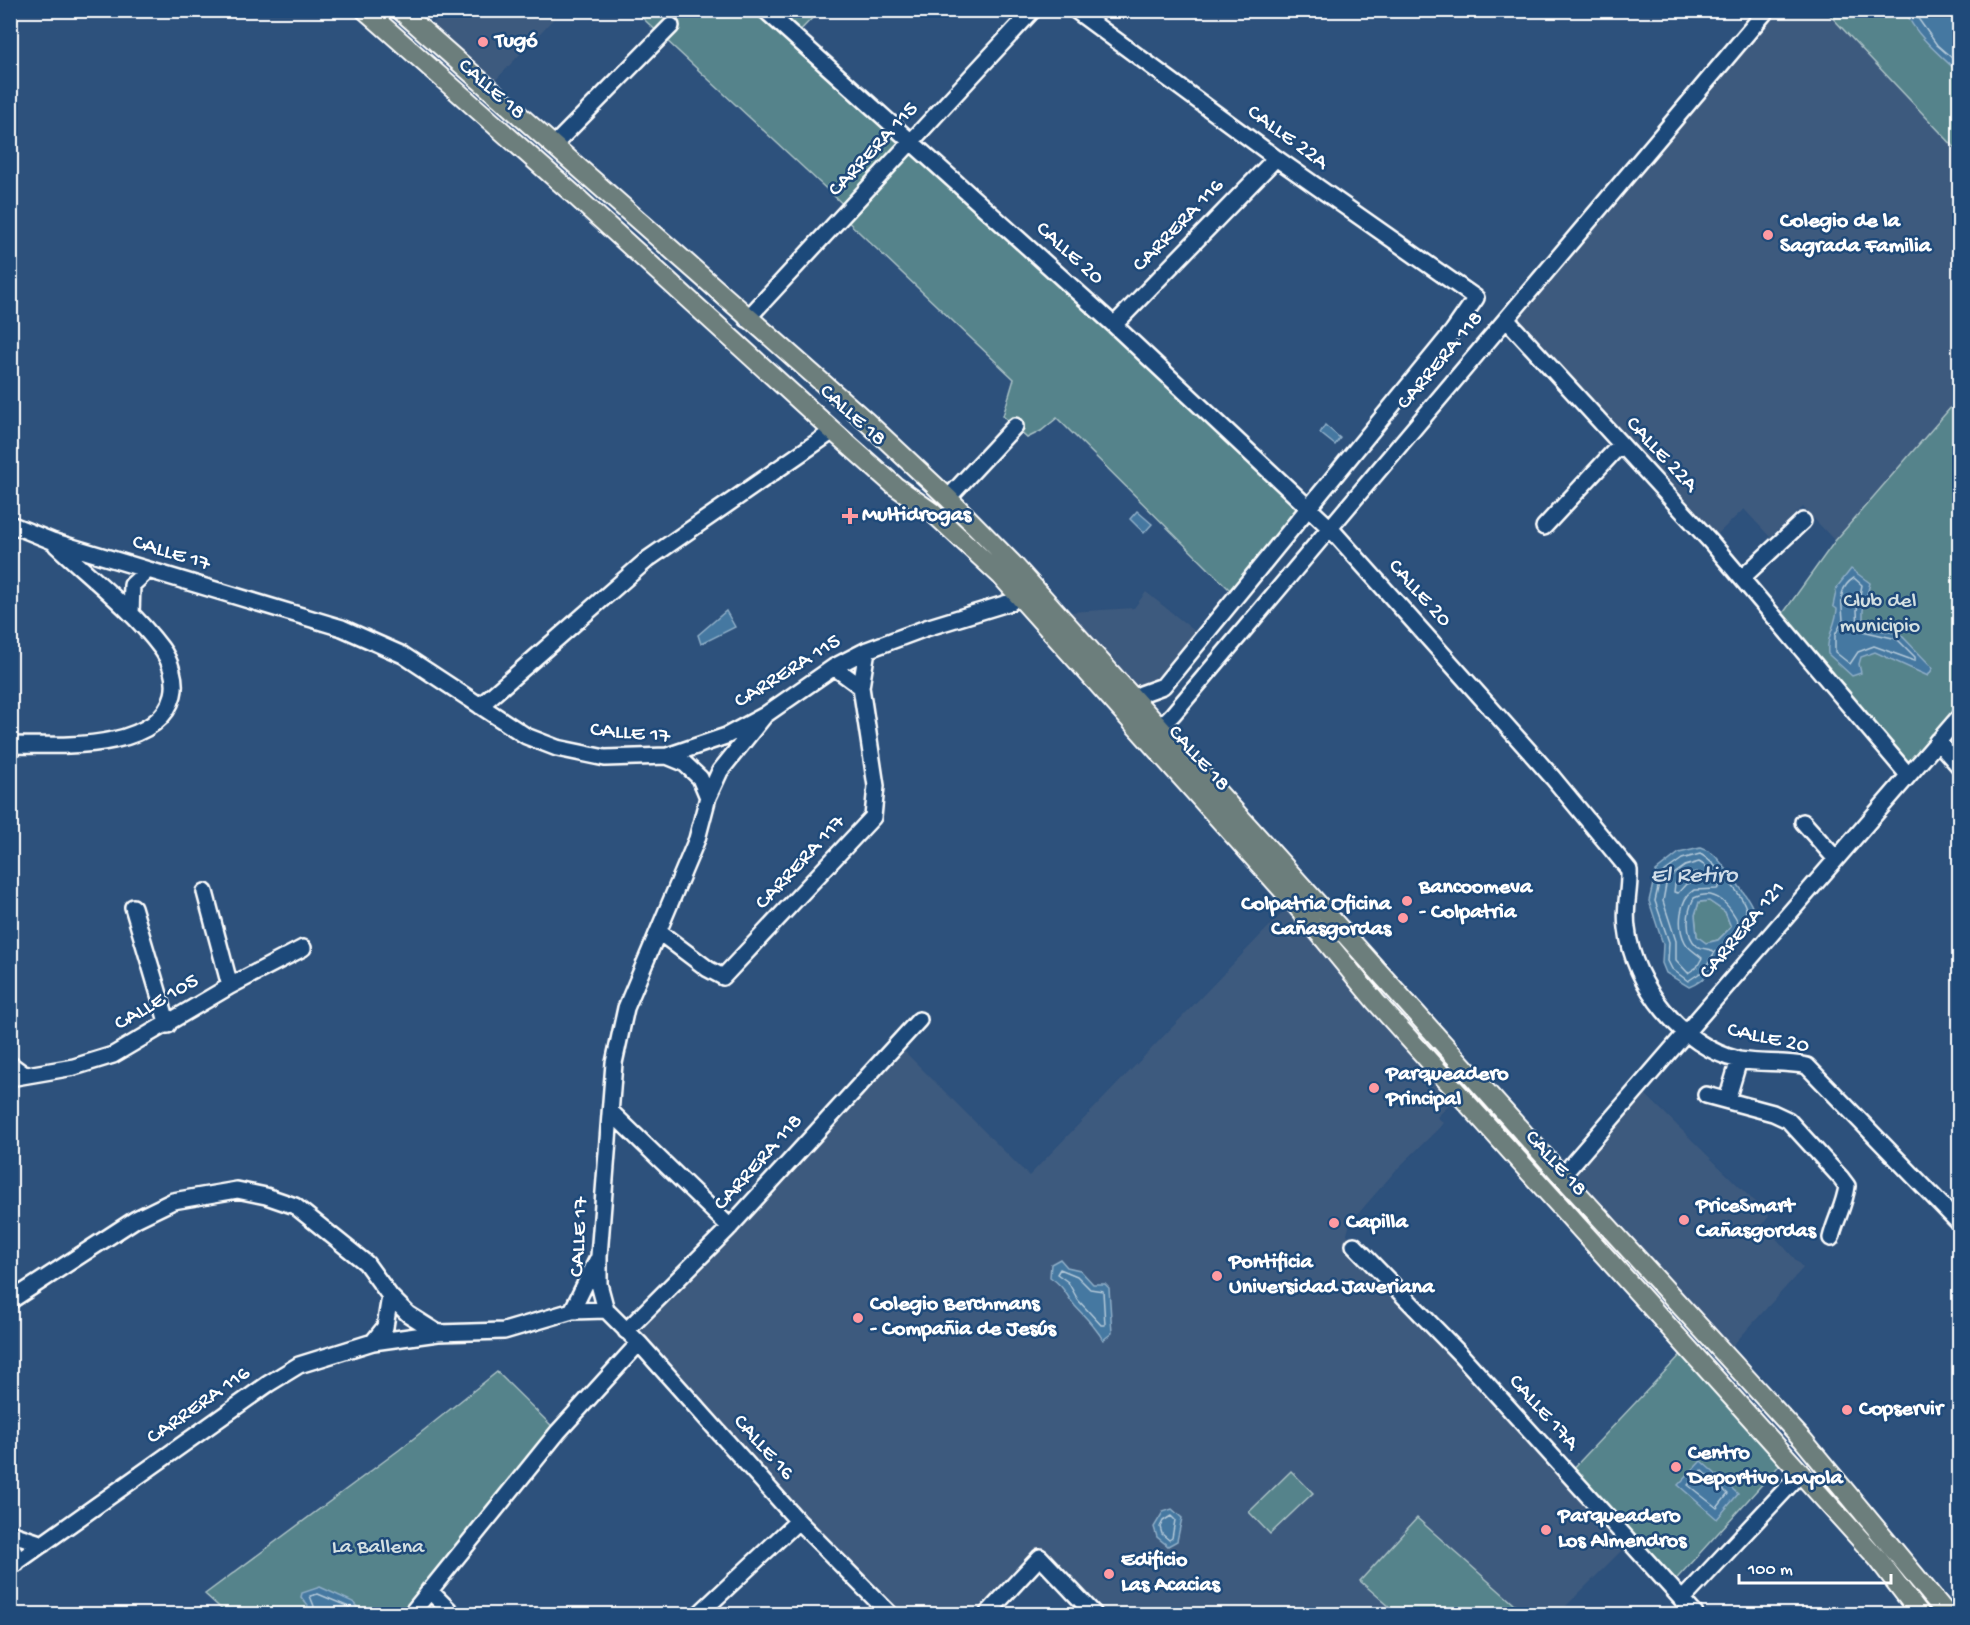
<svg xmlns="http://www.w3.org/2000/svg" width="1970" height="1625" viewBox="0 0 1970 1625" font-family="'Gochi Hand',sans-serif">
	<rect width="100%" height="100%" fill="#2d517c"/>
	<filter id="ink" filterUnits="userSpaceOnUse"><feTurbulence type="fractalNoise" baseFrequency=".0167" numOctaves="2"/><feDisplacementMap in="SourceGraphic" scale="12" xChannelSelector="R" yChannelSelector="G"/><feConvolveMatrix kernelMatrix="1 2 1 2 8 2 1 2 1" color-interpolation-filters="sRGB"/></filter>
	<g filter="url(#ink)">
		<path fill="#3e5a7e" d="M 454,11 L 561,11 L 488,88 L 422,29 Z
			M 1767,11 L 1826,11 L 1959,152 L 1959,398 L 1835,541 L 1803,507 L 1770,537 L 1744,509 L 1710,541 L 1506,319 Z
			M 1146,592 L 1202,637 L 1163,686 L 1141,694 L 1055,613 L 1134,608 Z
			M 1288,907 L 1460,1095 L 1437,1117 L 1444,1123 L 1396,1170 L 1350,1223 L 1347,1234 L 1354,1245 L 1568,1474 L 1787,1457 L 1737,1511 L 1630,1542 L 1558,1614 L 1094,1614 L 1040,1557 L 987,1614 L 890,1614 L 626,1331 L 897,1044 L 1029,1176 Z
			M 1639,1088 L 1769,1216 L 1763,1224 L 1803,1268 L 1724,1355 L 1562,1176 Z"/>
		<path fill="#55838b" stroke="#aac1c5" stroke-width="1.5" d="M 635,11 L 819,11 L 793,38 L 1309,507 L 1235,595 L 1057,418 L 1041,431 L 1027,438 L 1003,416 L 1014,379 L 843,217 L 849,210 Z
			M 1826,11 L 1959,11 L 1959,152 Z
			M 1959,398 L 1959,716 L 1908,775 L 1779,619 L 1835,541 Z
			M 1709,901 L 1725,912 L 1731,927 L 1718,940 L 1706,943 L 1697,937 L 1695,915 L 1699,902 Z
			M 1688,1347 L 1787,1457 L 1670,1586 L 1568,1474 Z
			M 497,1372 L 558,1432 L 411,1614 L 227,1614 L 205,1594 L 399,1450 Z
			M 1291,1471 L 1313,1493 L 1270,1534 L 1249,1512 Z
			M 1417,1518 L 1522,1611 L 1519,1614 L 1398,1614 L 1360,1581 Z"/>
		<path fill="#4478a1" stroke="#8faec7" stroke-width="1.5" fill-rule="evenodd" d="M 1905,11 L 1959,11 L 1959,73 C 1940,55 1916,36 1905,11 Z
			M 1325,425 L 1340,438 L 1335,445 L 1320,433 Z
			M 1137,511 L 1152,524 L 1144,533 L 1130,519 Z
			M 1851,569 L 1870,583 L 1863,610 L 1863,627 L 1900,634 L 1933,668 L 1928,676 L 1875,652 L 1861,657 L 1859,664 L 1861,673 L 1852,676 L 1828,654 C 1826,636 1836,626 1837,609 L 1833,606 L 1837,587 Z
			M 726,611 L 735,627 L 701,644 L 698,635 Z
			M 1700,848 C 1704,850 1710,851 1713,854 C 1720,860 1750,899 1752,907 C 1753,912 1751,920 1749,925 C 1744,937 1732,938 1726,947 C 1715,964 1708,980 1689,987 L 1666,973 L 1662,963 L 1663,944 L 1649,901 L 1656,871 L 1679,853 ZM 1709,901 L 1725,912 L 1731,927 L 1718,940 L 1706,943 L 1697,936 L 1695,915 L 1699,902 Z
			M 1060,1259 L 1067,1267 L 1080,1270 L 1093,1284 L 1105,1284 L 1109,1288 L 1112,1333 L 1103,1340 C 1095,1326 1085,1317 1075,1306 C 1064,1293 1066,1288 1050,1277 L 1051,1264 Z
			M 1701,1461 L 1738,1494 L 1717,1519 L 1678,1485 Z
			M 1172,1509 L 1182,1518 L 1177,1541 L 1168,1546 L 1157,1537 L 1154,1527 L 1163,1512 Z
			M 320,1587 L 353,1602 L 357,1607 L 356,1614 L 304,1614 L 308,1606 L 301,1597 L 302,1593 Z"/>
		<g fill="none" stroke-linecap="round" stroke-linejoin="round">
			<path stroke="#b4c9d9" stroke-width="1.5" d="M 1912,10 L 1937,45 L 1960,65
				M 1854,578 L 1862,585 L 1857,610 L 1858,630 L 1897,639 L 1915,657 L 1915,661 L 1874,646 L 1858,652 L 1850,664 L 1835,652 L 1835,635 L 1843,620 C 1842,602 1837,589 1854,578 Z
				M 1700,854 C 1711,859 1744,896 1746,909 C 1746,914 1744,919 1743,923 L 1739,924 C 1731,907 1716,887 1694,898 C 1687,911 1684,935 1697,946 C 1703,950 1710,948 1715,952 L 1703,971 L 1688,981 L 1672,969 L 1668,961 L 1669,942 L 1655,901 L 1661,874 L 1682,859 Z
				M 1699,862 L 1704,865 L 1720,886 L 1717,889 L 1694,890 C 1679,899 1677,927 1685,942 C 1689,950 1696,952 1702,958 L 1697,967 L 1688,973 L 1676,960 L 1676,941 L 1663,901 L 1667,879 L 1685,866 Z
				M 1697,872 L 1700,879 L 1686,884 L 1678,893 L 1674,892 L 1675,884 L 1689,874 Z
				M 1060,1269 L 1077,1276 L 1090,1289 L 1103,1291 L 1105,1325 L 1101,1325 L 1078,1300 L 1068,1282 L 1057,1274 Z
				M 1702,1470 L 1728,1494 L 1717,1508 L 1688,1485 Z
				M 1171,1516 L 1175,1520 L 1172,1538 L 1169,1540 L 1162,1534 L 1160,1527 L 1163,1521 Z
				M 311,1614 L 314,1606 L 310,1596 L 318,1594 L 349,1607 L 351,1614"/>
			<g stroke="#fff" stroke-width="20">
				<path id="minor" d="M 765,10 L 1114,325 L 1330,528 L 1553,778 L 1629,870 C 1630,890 1624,908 1627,928 C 1633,985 1682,1047 1739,1060 C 1761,1064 1785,1061 1807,1066 L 1960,1224
					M 1075,10 L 1276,158 L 1476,298 L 1453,331 L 1163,686 L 1141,694
					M 553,146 L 671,26
					M 747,319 L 1033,10
					M 1506,319 L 1710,541 L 1908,775
					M 1114,325 L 1276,158
					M 948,498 L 1015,426
					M 10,524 L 52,541 L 342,628 L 403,655 L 526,736 L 557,748 L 605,758 L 667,756 L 684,763 L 700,778 L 708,797
					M 1544,527 L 1621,444
					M 1742,578 L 1803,521
					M 131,614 L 132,585 L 147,571
					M 834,667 L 861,687
					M 480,706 L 648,559 L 833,431
					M 1152,735 L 1173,714 L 1767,10
					M 1937,741 L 1960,767
					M 10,745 C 58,745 158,753 173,695 C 177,680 170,660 161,648 C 132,609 91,578 56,545
					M 667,756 L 726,736 L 765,715 L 834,667 L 867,650 L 926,628 L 1011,602 L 1025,588
					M 1803,822 L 1835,858
					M 205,892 L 230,986
					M 133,907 L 168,1025
					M 659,932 L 708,969 L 723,977 L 873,817 L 876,786 L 861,687 L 867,650
					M 10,1064 L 25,1075
					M 10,1078 L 74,1067 L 113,1055 L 230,986 L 303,948
					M 1706,1095 L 1773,1113 L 1788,1120 L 1841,1178 L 1847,1186 C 1845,1204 1835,1221 1831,1238
					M 1727,1100 L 1739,1060
					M 611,1112 L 730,1227
					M 1562,1176 L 1960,716
					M 1354,1245 L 1460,1354 L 1695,1614
					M 10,1301 L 136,1219 L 173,1201 L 237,1190 L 266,1196 L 295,1206 L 366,1263 L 390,1296 L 408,1314 L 438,1333
					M 606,1310 L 599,1284 L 599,1256 L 614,1063 L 626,1008 L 697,839 L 708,797 L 720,771 L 765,715
					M 606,1310 L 639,1343 L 798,1521 L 890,1614
					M 572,1311 L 597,1260
					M 626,1331 L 727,1230 L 919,1020
					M 373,1342 L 385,1327 L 390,1296
					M 10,1533 L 43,1544
					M 10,1539 L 17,1563
					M 10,1567 L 268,1384 L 299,1365 L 373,1342 L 438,1333 L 504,1331 L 572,1311 L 606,1310
					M 429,1590 L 453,1614
					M 1682,1600 L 1801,1473
					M 411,1614 L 558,1432 L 639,1343
					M 699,1614 L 798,1521
					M 987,1614 L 1040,1557 L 1094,1614"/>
			</g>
			<g stroke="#fff" stroke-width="22">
				<path id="major" d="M 365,10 L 572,193 L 833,431 L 895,486 L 932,512 L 1001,576 L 1296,905 L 1376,1002 L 1878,1559 L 1920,1614
					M 400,10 L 867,422 L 948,498 L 1013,564 L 1562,1176 L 1803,1440 L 1947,1614"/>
			</g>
			<use href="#minor" stroke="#1f4a7a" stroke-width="15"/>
			<use href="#major" stroke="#6c7e7c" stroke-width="18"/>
		</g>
	</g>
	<g fill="#ff9aa2" stroke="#1f4a7a" stroke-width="2">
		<circle cx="483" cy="42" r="6"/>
		<circle cx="1768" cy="235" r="6"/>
		<path d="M847 507h6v6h6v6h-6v6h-6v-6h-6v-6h6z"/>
		<circle cx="1407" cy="901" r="6"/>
		<circle cx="1403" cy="918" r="6"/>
		<circle cx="1374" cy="1088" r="6"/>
		<circle cx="1684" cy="1220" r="6"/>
		<circle cx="1334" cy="1223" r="6"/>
		<circle cx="1217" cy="1276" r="6"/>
		<circle cx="858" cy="1318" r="6"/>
		<circle cx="1847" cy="1410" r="6"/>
		<circle cx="1676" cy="1467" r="6"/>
		<circle cx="1546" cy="1530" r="6"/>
		<circle cx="1109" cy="1574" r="6"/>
	</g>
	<g text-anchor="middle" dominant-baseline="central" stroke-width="5" stroke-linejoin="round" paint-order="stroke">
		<g font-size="22" font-weight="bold" fill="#fff" stroke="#1f4a7a" text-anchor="start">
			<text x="495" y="42">Tugó</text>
			<text x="1780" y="222">Colegio de la<tspan x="1780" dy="25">Sagrada Familia</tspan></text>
			<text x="862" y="516">Multidrogas</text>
			<text x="1419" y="888">Bancoomeva<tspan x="1419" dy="25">- Colpatria</tspan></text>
			<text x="1391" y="905" text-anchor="end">Colpatria Oficina<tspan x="1391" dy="25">Cañasgordas</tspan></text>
			<text x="1386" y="1075">Parqueadero<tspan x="1386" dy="25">Principal</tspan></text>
			<text x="1696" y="1207">PriceSmart<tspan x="1696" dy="25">Cañasgordas</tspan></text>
			<text x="1346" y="1223">Capilla</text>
			<text x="1229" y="1263">Pontificia<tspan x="1229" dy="25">Universidad Javeriana</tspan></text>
			<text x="870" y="1305">Colegio Berchmans<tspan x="870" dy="25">- Compañia de Jesús</tspan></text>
			<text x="1859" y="1410">Copservir</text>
			<text x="1688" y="1454">Centro<tspan x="1688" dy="25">Deportivo Loyola</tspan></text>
			<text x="1558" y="1517">Parqueadero<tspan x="1558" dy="25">Los Almendros</tspan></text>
			<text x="1121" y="1561">Edificio<tspan x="1121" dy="25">Las Acacias</tspan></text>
		</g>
		<g font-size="22" fill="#fff" stroke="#1f4a7a">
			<text transform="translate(491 90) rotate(41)">CALLE 18</text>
			<text transform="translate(1287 138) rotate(36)">CALLE 22A</text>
			<text transform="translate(874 150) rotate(-47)">CARRERA 115</text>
			<text transform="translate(1179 226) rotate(-46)">CARRERA 116</text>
			<text transform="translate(1069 254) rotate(42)">CALLE 20</text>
			<text transform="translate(1441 361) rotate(-50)">CARRERA 118</text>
			<text transform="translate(852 416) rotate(42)">CALLE 18</text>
			<text transform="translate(1661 455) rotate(47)">CALLE 22A</text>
			<text transform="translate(171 554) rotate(17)">CALLE 17</text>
			<text transform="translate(1419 594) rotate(48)">CALLE 20</text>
			<text transform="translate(788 672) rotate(-32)">CARRERA 115</text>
			<text transform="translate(630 734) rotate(5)">CALLE 17</text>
			<text transform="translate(1198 759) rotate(48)">CALLE 18</text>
			<text transform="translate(801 863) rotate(-47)">CARRERA 117</text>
			<text transform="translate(1743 931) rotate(-50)">CARRERA 121</text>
			<text transform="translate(157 1003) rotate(-30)">CALLE 105</text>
			<text transform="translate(1768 1039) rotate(12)">CALLE 20</text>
			<text transform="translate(759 1163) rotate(-48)">CARRERA 118</text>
			<text transform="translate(1555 1164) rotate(48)">CALLE 18</text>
			<text transform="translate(580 1237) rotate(-87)">CALLE 17</text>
			<text transform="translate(199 1406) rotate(-35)">CARRERA 116</text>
			<text transform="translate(1543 1413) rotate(48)">CALLE 17A</text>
			<text transform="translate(763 1448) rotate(48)">CALLE 16</text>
		</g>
		<g font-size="22" fill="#d4e0e2" stroke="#1f4a7a">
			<text x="1880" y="602">Club del<tspan x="1880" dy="25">municipio</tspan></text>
			<text x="378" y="1548">La Ballena</text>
		</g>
		<g font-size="24" font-style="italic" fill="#d0dde8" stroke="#1f4a7a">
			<text x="1694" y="876">El Retiro</text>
		</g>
	</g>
	<rect width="1970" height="1625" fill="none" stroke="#1f4a7a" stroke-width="36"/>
	<rect x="18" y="18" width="1934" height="1589" fill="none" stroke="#fff" stroke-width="2" filter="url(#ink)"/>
	<path d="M1739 1574v9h152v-9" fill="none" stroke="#ffffff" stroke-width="3"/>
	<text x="1748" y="1574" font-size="18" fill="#ffffff" stroke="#1f4a7a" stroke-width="4.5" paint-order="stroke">100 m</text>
</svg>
